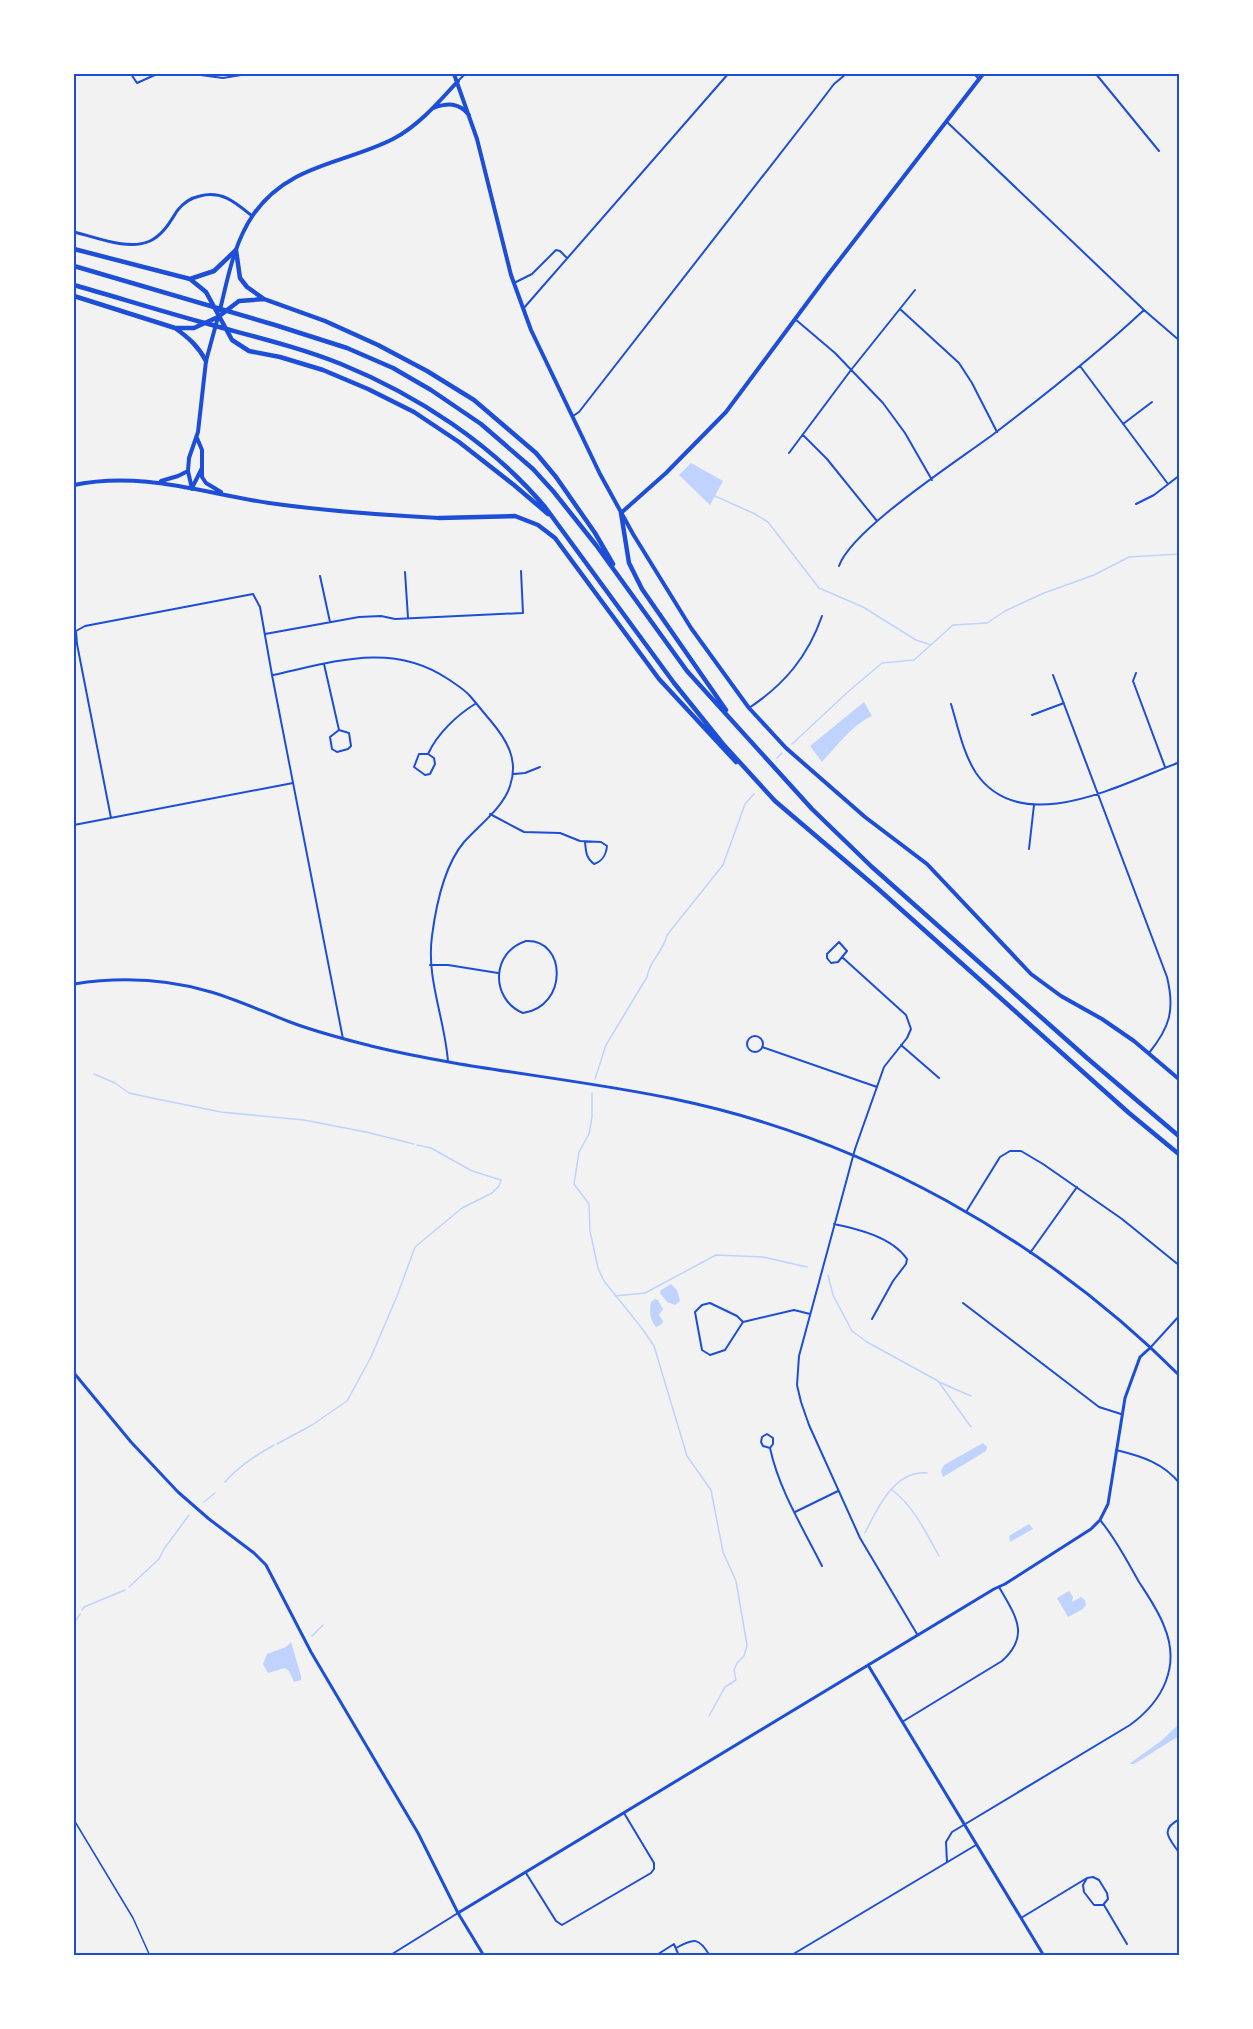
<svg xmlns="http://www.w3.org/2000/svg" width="1253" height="2029" viewBox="0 0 1253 2029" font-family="'Work Sans',sans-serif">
	<rect width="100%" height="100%" fill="#f2f2f2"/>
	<path fill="#bfd3fe" d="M 691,463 L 723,481 L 710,505 L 679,475 Z
		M 864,702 L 872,716 C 852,725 838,745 822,762 L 810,746 Z
		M 671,1284 L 677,1290 L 680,1301 L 675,1305 L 667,1302 L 660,1293 L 661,1290 Z
		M 655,1299 L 658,1300 L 663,1309 L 659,1315 L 663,1321 L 662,1324 L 656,1327 C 650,1321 649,1310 651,1302 Z
		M 983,1443 L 987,1447 L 986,1451 L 943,1477 L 941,1471 L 944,1465 Z
		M 1029,1524 L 1033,1529 L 1010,1542 L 1009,1536 Z
		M 1069,1591 L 1073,1597 L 1072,1602 L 1081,1597 L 1085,1600 L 1086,1605 L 1083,1609 L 1068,1617 L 1057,1598 Z
		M 291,1642 L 301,1676 L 301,1680 L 294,1682 L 289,1671 L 285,1668 L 268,1673 L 263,1664 L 267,1654 L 286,1647 Z
		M 1179,1724 L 1179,1736 L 1134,1764 L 1129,1764 L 1161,1741 Z"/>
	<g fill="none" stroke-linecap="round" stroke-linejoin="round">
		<path stroke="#bfd3fe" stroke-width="1.5" d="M 715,496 L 755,514 L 768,522 L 819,588 L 863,607 L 916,640 L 931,645
			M 792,744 L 850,690 L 882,663 L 914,660 L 953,625 L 987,623 L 1005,611 L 1044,593 L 1094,575 L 1129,557 L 1180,554
			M 777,758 L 782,753
			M 94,1074 L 115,1083 L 129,1093 L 152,1098 L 221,1112 L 304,1120 L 366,1132 L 414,1144
			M 595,1079 L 606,1045 L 647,977 C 649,961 663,953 667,935 L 723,865 L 745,804 L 754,794
			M 592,1093 L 592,1117 L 589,1134 L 579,1152 L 574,1184 L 589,1204 L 590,1231 L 598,1268 L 604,1281 L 641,1327 L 654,1346 L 687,1456 L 711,1490 L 723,1552 L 736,1581 L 747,1645 L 744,1656 L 737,1663 L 734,1670 L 736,1680 L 725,1687 L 709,1716
			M 828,1275 L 833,1295 L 852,1331 L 867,1342 L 938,1381 L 971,1427
			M 615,1296 L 645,1293 L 716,1255 L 763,1257 L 807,1267
			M 939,1382 L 971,1396
			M 277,1444 L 312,1425 L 347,1401 L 371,1357 L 397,1296 L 415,1247 L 462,1208 L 492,1193 L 499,1186 L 501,1180 L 472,1171 L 431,1148 L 417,1145
			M 225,1482 C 239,1466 255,1456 274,1445
			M 892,1490 C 912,1504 927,1534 939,1556
			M 204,1502 L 215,1493
			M 865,1533 C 877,1508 895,1470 927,1473
			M 129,1587 L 159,1559 L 164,1549 L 189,1515
			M 82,1610 L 84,1607 L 125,1590
			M 74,1624 L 80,1614
			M 312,1636 L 323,1625"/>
		<path stroke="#1d4ed8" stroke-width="1.5" d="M 74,1820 L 133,1918 L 150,1956"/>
		<path stroke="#1d4ed8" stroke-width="2" d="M 131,74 L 137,83 L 157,74
			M 193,74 L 223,78 L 247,74
			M 974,74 L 979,79
			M 1096,74 L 1159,151
			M 459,80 L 465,74
			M 947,122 L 1144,310 L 1180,341
			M 514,283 L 532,274 L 556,250 L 560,251 L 567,258
			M 523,309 L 728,74
			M 900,309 L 959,363 L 972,383 L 997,432
			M 795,319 L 835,353 L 883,403 L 905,433 L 932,480
			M 1080,366 L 1168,484
			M 573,416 L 579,412 L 815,109 L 834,84 L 846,74
			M 1123,424 L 1152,402
			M 803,435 L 827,459 L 877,521
			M 789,453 L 851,370 L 915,290
			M 1136,504 L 1154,495 L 1180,475
			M 839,566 C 852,529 959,460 995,433 C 1046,394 1097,354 1144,310
			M 405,572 L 408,618
			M 320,576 L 330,622
			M 265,634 L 359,617 L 381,616 L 395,619 L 523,613 L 521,571
			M 324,664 L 339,730 L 349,733 L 351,746 L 348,749 L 337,752 L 332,749 L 330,737 L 339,730
			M 1136,673 L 1133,681 L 1165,767
			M 273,675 C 333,662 392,641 448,679 C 455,684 464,689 470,696 C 477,704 483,712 490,720 C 507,740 519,760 510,786 C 503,808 479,825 464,842 C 444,866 436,905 432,936 C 426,979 445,1019 448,1062
			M 1053,675 L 1167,977 C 1175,1010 1170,1027 1149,1053
			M 951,704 C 958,727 963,753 976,773 C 1022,840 1123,783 1180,762
			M 749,708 C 785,684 808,656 822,616
			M 1032,715 L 1064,703
			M 428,754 L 419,754 L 414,767 L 425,775 L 430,774 L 435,764 L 434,758 L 428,754 C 437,734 457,715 475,704
			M 514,774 L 525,773 L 540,767
			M 490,814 L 524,832 L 560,833 L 580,841 L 601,842 L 607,846 C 606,855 603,861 594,864 C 586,858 586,852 585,842
			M 111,818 L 77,644 L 76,631 L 85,626 L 253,594 L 260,607 L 272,675 L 343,1039
			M 74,825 L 293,783
			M 1029,849 L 1034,805
			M 526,941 C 567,939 568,1007 523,1013 C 490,999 491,952 526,941 Z
			M 839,942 L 847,951 L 838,962 L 831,963 L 827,958 L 827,954 Z
			M 842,957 L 906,1015 L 911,1029 L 907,1038 L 884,1067 L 855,1149 L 799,1356 L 797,1385 L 801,1402 L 809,1425 L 860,1538 L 917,1634
			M 430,965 L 448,965 L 498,973
			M747 1044a8 8 0 1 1 16 0a8 8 0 1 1-16 0Z
			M 901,1045 L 939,1078
			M 762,1047 L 877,1087
			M 966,1212 L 1000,1157 L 1010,1151 L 1021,1151 L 1043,1164 L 1122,1219 L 1180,1266
			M 834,1224 C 858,1229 892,1237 907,1259 L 906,1264 L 893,1281 L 872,1319
			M 1030,1253 L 1077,1187
			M 710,1303 L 737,1316 L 743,1322 L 725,1350 L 710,1355 L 702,1350 L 695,1312 L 702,1305 Z
			M 963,1303 L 1099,1407 L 1121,1414
			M 743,1322 L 794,1310 L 810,1314
			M 1150,1348 L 1180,1315
			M 770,1448 L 763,1446 L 761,1442 L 762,1437 L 767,1434 L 773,1438 L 773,1444 L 770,1448 C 779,1490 803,1528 822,1566
			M 1116,1450 C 1141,1456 1164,1463 1180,1484
			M 795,1512 L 838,1491
			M 902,1722 L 1002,1661 C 1031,1635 1015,1615 999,1587
			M 1180,1819 C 1158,1830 1170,1839 1180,1854
			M 947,1862 L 946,1842 L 952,1832 L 1130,1725 C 1163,1701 1181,1666 1164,1626 C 1158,1610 1148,1596 1139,1582 C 1127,1561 1116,1539 1100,1520
			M 526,1873 L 556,1921 L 562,1925 L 651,1873 L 654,1869 L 654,1863 L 624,1813
			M 1104,1905 L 1127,1944
			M 1021,1918 L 1087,1878 L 1093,1877 L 1099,1880 L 1107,1893 L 1108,1899 L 1103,1905 L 1094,1905 L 1084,1892 L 1083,1885 L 1087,1878
			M 676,1948 C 694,1938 699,1937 710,1956
			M 389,1956 L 458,1913
			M 655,1956 L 674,1944 L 679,1956
			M 790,1956 L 976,1845"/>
		<path stroke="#1d4ed8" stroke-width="3" d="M 74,232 C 96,237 128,251 150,241 C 163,235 170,222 177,211 C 183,203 190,198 200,196 C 222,190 236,203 252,216
			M 74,984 C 119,977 167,979 211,992 C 238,1000 264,1012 290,1022 C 316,1032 344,1039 371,1046 C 470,1070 573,1078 674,1099 C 863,1138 1043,1239 1180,1376
			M 74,1373 L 131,1442 L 178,1492 L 209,1519 L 254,1553 L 266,1565 L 311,1652 L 418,1833 L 458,1913 L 484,1956
			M 868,1665 L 1044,1956
			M 458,1913 L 994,1589 L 1005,1584 L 1091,1529 L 1100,1520 L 1108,1504 L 1125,1398 L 1140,1357 L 1150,1348
			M 1177,1956 L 1180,1954"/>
		<path stroke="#1d4ed8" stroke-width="4" d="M 454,74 L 477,139 L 511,275 L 531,330 L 600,474 L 633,534 L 691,628 L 749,708 L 786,748 L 865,817 L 927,864 L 1031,974 L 1061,996 L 1102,1019 L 1134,1041 L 1180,1080
			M 433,108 C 447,103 459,102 469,115
			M 220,310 C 228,277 234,243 253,215 C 288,164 344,164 393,139 C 418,126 438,103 458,81
			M 197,438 L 202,450 L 202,477 L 206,483 L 221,492
			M 161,481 L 178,476 L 188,471
			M 74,485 C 141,471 203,493 269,503 C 325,511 382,515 439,518
			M 192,488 L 202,468
			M 192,489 L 188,471 L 189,458 L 198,432 L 206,361 L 218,317
			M 621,513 L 666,473 L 726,412 L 827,276 L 983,74"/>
		<path stroke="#1d4ed8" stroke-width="4.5" d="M 74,249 L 190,279 L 206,292 L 232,340 L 249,351 L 280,357 L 323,370 L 368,389 L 414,412 L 459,442 L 514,485 L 548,514
			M 236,250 L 240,278 L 247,287 L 264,299 L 325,321 L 378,345 L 427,371 L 474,400 L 536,453 L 556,477 L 595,533 L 613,564
			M 74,266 L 275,325 L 347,348 L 393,368 L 431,390 L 481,424 L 533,469 L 553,491 L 596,545 L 687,671 L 812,809 L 872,867 L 1087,1058 L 1180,1137
			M 190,279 L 214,271 L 236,250
			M 74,285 C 116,297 158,310 201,322 C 247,335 296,346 341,364 C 417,395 492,444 545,507 L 674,683 L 723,744 L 775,801 L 876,887 L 1129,1113 L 1180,1155
			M 74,296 L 175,328 C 189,338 198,346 206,361
			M 175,328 L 194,328 L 218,317 L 239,301 L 264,299
			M 621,513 L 629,563 L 642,589 L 726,710
			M 439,518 L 515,516 L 538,525 L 555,538 L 659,679 L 736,762"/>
	</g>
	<rect width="1253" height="2029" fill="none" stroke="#ffffff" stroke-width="150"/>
	<rect x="75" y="75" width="1103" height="1879" fill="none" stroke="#1d4ed8" stroke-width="2"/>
</svg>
